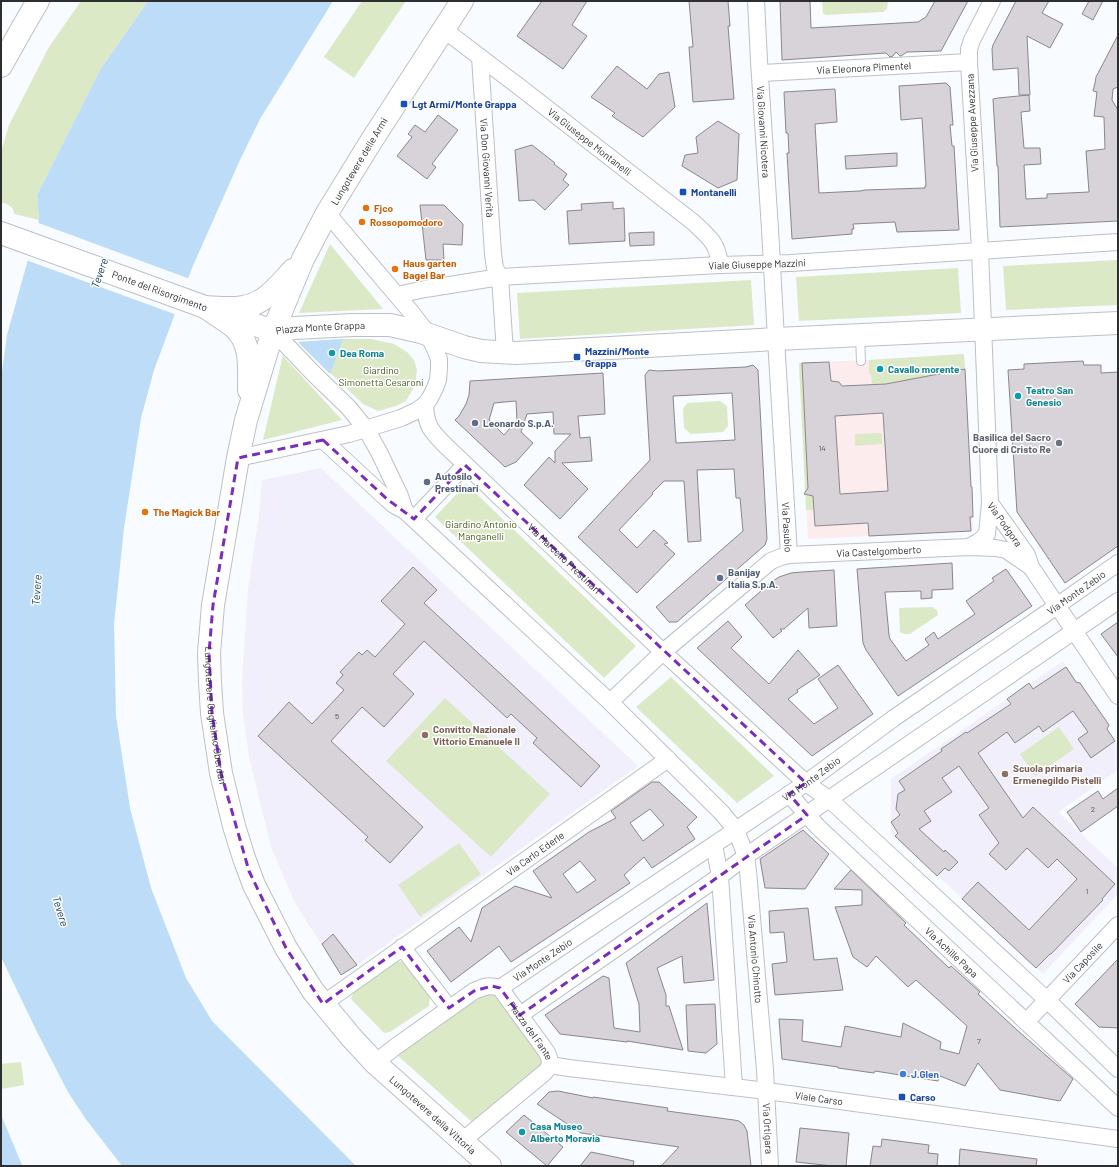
<svg xmlns="http://www.w3.org/2000/svg" width="1119" height="1167" viewBox="0 0 1119 1167" font-family="Barlow,sans-serif">
	<rect width="100%" height="100%" fill="#f8fbff"/>
	<path fill="#fcecee" d="M 964,354 L 971,482 L 969,482 L 969,487 L 972,487 L 973,531 L 808,539 L 799,363 L 869,360 Z"/>
	<path fill="#f1effc" d="M 321,468 L 638,766 L 357,965 L 341,975 L 295,903 L 271,847 L 249,756 L 243,714 L 242,680 L 248,590 L 259,515 L 262,480 Z
		M 1063,661 L 1118,745 L 1118,770 L 1058,812 L 1118,868 L 1118,894 L 1043,974 L 950,887 L 891,834 L 891,779 Z"/>
	<path fill="#dbe9c7" d="M 81,1 L 148,1 L 100,70 L 37,195 L 39,220 L 14,214 C 14,206 8,205 1,202 L 1,152 L 9,125 L 49,47 Z
		M 362,1 L 406,1 L 354,78 L 324,57 Z
		M 822,1 L 888,1 L 887,9 L 883,12 L 826,15 L 824,14 L 823,13 Z
		M 330,244 L 383,309 L 299,313 Z
		M 1118,260 L 1118,305 L 1006,310 L 1003,266 Z
		M 958,268 L 961,313 L 799,321 L 796,277 Z
		M 751,280 L 754,325 L 520,339 L 517,293 Z
		M 343,339 L 371,339 L 394,344 L 407,352 L 414,360 L 417,370 L 415,385 L 406,401 L 396,406 L 378,411 L 363,404 L 298,342 Z
		M 964,354 L 965,369 L 886,384 L 872,385 L 871,374 L 869,374 L 869,360 Z
		M 283,355 L 284,357 L 342,420 L 263,440 Z
		M 799,363 L 802,363 L 808,489 L 806,492 L 807,495 L 814,495 L 814,510 L 806,510 Z
		M 720,401 L 727,406 L 728,426 L 723,432 L 691,434 L 684,428 L 683,409 L 687,403 Z
		M 882,433 L 882,444 L 855,446 L 855,434 Z
		M 466,484 L 636,646 L 604,678 L 435,517 Z
		M 932,607 L 937,610 L 938,615 L 910,634 L 904,634 L 900,632 L 899,608 Z
		M 671,677 L 774,776 L 737,803 L 636,707 Z
		M 445,698 L 550,794 L 491,857 L 386,761 Z
		M 1059,727 L 1074,749 L 1035,776 L 1020,754 Z
		M 459,843 L 481,874 L 420,917 L 398,885 Z
		M 394,961 L 404,962 L 430,994 L 429,1006 L 390,1032 L 384,1033 L 351,999 L 354,991 Z
		M 484,991 L 498,992 L 546,1059 L 545,1068 L 473,1123 L 396,1054 Z
		M 21,1062 L 24,1085 L 1,1089 L 1,1064 Z"/>
	<path fill="#bddcf7" d="M 148,1 L 333,1 L 260,119 L 239,162 L 192,268 L 154,370 L 141,418 L 124,528 L 114,624 L 116,716 L 130,808 L 151,888 L 186,978 L 212,1021 L 356,1166 L 122,1166 L 85,1118 L 68,1092 L 38,1034 L 1,957 L 1,379 L 7,335 L 39,220 L 37,195 L 100,70 Z
		M 343,339 L 330,374 L 298,342 Z
		M 1,1117 L 2,1117 L 22,1165 L 20,1166 L 1,1166 Z"/>
	<path fill="#f8fbff" d="M 36,222 L 190,279 L 177,315 L 26,260 Z"/>
	<path fill="#d7d3d8" stroke="#8a878b" fill-rule="evenodd" d="M 542,1 L 587,1 L 572,25 L 587,36 L 563,69 L 517,36 Z
		M 689,1 L 728,1 L 730,26 L 728,26 L 734,99 L 693,102 L 689,47 L 693,47 Z
		M 780,1 L 810,1 L 811,28 L 918,22 L 926,17 L 935,1 L 968,1 L 941,51 L 907,52 L 901,56 L 900,56 L 896,52 L 893,56 L 890,57 L 886,53 L 782,60 Z
		M 1016,1 L 1049,1 L 1042,13 L 1063,24 L 1050,48 L 1027,36 L 1030,95 L 1019,95 L 1018,68 L 993,70 L 992,49 L 993,45 Z
		M 1089,1 L 1103,1 L 1093,20 L 1082,14 Z
		M 1118,35 L 1118,87 L 1113,89 L 1112,100 L 1118,110 L 1118,221 L 1000,227 L 998,166 L 997,166 L 993,99 L 998,98 L 1029,95 L 1030,111 L 1021,112 L 1024,148 L 1040,148 L 1041,164 L 1024,165 L 1026,199 L 1047,198 L 1047,194 L 1089,192 L 1086,151 L 1105,149 L 1104,117 L 1094,116 L 1097,92 L 1093,91 L 1095,83 L 1096,77 Z
		M 617,66 L 647,89 L 659,74 L 669,72 L 675,107 L 643,137 L 612,116 L 615,113 L 591,97 Z
		M 946,83 L 950,87 L 953,125 L 950,125 L 952,146 L 954,146 L 959,230 L 897,232 L 895,222 L 853,224 L 854,229 L 852,229 L 852,234 L 792,239 L 787,153 L 789,153 L 788,133 L 786,133 L 784,92 L 835,89 L 837,122 L 815,124 L 819,193 L 860,191 L 865,190 L 925,188 L 925,186 L 926,186 L 922,118 L 901,120 L 899,86 Z
		M 438,115 L 458,130 L 432,164 L 436,167 L 427,179 L 397,156 L 412,137 L 408,134 L 415,125 L 425,132 Z
		M 718,121 L 739,134 L 737,180 L 718,188 L 682,166 L 685,155 L 698,153 L 696,137 Z
		M 532,145 L 555,163 L 554,164 L 567,174 L 563,180 L 569,185 L 545,210 L 534,200 L 519,201 L 515,150 Z
		M 897,153 L 897,166 L 846,169 L 845,156 Z
		M 613,202 L 613,209 L 624,208 L 625,241 L 569,244 L 567,211 L 582,210 L 581,204 Z
		M 420,205 L 444,205 L 463,224 L 462,245 L 443,244 L 444,260 L 426,260 Z
		M 654,232 L 654,245 L 630,246 L 629,233 Z
		M 1083,361 L 1084,365 L 1101,365 L 1101,373 L 1118,372 L 1118,546 L 1065,583 L 1017,512 L 1008,370 L 1024,369 L 1024,364 Z
		M 829,362 L 831,381 L 839,382 L 842,386 L 886,384 L 965,369 L 971,487 L 972,487 L 973,517 L 970,517 L 971,531 L 869,536 L 868,523 L 815,526 L 813,496 L 804,494 L 808,488 L 802,363 ZM 883,413 L 888,491 L 840,494 L 835,416 Z
		M 753,365 L 758,370 L 767,539 L 765,545 L 677,622 L 669,622 L 656,607 L 743,531 L 740,498 L 736,498 L 734,469 L 697,470 L 701,541 L 688,542 L 684,481 L 664,481 L 652,493 L 653,494 L 619,530 L 637,548 L 654,530 L 668,543 L 664,544 L 675,554 L 637,593 L 578,537 L 650,460 L 645,375 L 649,370 L 658,371 L 746,367 ZM 732,393 L 735,440 L 676,443 L 673,396 Z
		M 603,373 L 605,414 L 578,416 L 580,438 L 590,437 L 592,461 L 562,463 L 588,489 L 560,519 L 524,485 L 549,457 L 555,463 L 555,451 L 571,434 L 554,434 L 553,412 L 527,414 L 521,432 L 533,443 L 516,462 L 505,467 L 455,420 L 459,416 L 466,404 L 469,395 L 470,381 ZM 516,401 L 517,420 L 504,435 L 489,420 L 494,403 Z
		M 952,563 L 953,589 L 932,590 L 932,598 L 921,599 L 921,591 L 885,592 L 889,635 L 890,639 L 906,661 L 929,645 L 925,639 L 934,632 L 938,639 L 975,614 L 966,601 L 994,581 L 992,578 L 1006,569 L 1032,606 L 898,696 L 866,650 L 863,643 L 857,569 Z
		M 413,567 L 437,590 L 424,603 L 600,766 L 581,787 L 533,743 L 537,738 L 511,714 L 507,718 L 424,641 L 393,674 L 414,694 L 384,727 L 362,707 L 331,741 L 423,827 L 390,863 L 365,840 L 368,837 L 258,736 L 289,702 L 312,724 L 344,690 L 336,683 L 343,675 L 340,672 L 359,652 L 362,655 L 367,650 L 375,657 L 405,624 L 381,601 Z
		M 834,570 L 837,626 L 809,628 L 808,608 L 784,629 L 780,629 L 782,631 L 773,638 L 745,605 L 770,583 L 779,577 L 791,573 L 802,572 Z
		M 728,621 L 742,637 L 731,648 L 769,684 L 798,650 L 820,675 L 797,690 L 798,692 L 788,699 L 814,724 L 838,708 L 818,679 L 838,665 L 873,714 L 812,756 L 697,648 Z
		M 1118,622 L 1118,657 L 1101,634 Z
		M 1066,667 L 1076,682 L 1080,683 L 1109,725 L 1107,729 L 1115,741 L 1091,758 L 1078,739 L 1088,732 L 1073,711 L 1043,732 L 1039,726 L 1015,743 L 1007,732 L 978,753 L 1023,818 L 1033,807 L 1115,884 L 1102,899 L 1103,900 L 1051,954 L 1050,954 L 1036,968 L 962,899 L 978,882 L 1029,930 L 1077,879 L 1057,859 L 1048,868 L 1027,848 L 1006,870 L 989,854 L 999,843 L 979,815 L 989,808 L 959,766 L 942,778 L 952,792 L 924,811 L 931,821 L 919,829 L 944,852 L 945,850 L 958,862 L 949,871 L 945,868 L 937,876 L 895,836 L 898,833 L 891,822 L 900,815 L 896,809 L 898,794 L 905,790 L 899,781 L 942,751 L 941,749 L 966,732 L 967,733 L 1011,704 L 1007,699 L 1029,683 L 1033,689 Z
		M 652,782 L 659,782 L 697,817 L 687,827 L 695,839 L 652,868 L 644,857 L 624,875 L 630,883 L 511,962 L 499,946 L 451,982 L 427,951 L 459,927 L 471,942 L 482,908 L 515,886 L 552,898 L 533,871 L 589,832 L 616,818 L 611,811 ZM 650,809 L 664,825 L 643,841 L 630,823 ZM 580,861 L 596,880 L 577,893 L 563,874 Z
		M 1118,788 L 1118,806 L 1081,832 L 1067,812 L 1098,791 L 1103,799 Z
		M 803,830 L 829,854 L 805,889 L 765,888 L 760,859 Z
		M 851,870 L 906,923 L 904,925 L 949,968 L 951,966 L 980,992 L 978,994 L 1017,1030 L 1073,1079 L 1060,1101 L 1000,1090 L 978,1063 L 965,1086 L 940,1076 L 938,1081 L 875,1071 L 874,1073 L 838,1068 L 838,1067 L 782,1059 L 779,1019 L 803,1020 L 802,1041 L 841,1047 L 845,1026 L 901,1037 L 903,1023 L 941,1042 L 940,1049 L 959,1054 L 967,1026 L 916,980 L 908,987 L 876,956 L 867,967 L 853,957 L 835,907 L 862,905 L 862,890 L 834,889 Z
		M 707,903 L 714,980 L 684,983 L 682,956 L 657,968 L 666,995 L 666,1006 L 669,1006 L 683,1050 L 627,1041 L 627,1042 L 560,1034 L 545,1015 L 603,976 L 609,978 L 614,1028 L 640,1032 L 639,1004 L 626,963 Z
		M 808,908 L 814,960 L 837,958 L 843,990 L 775,995 L 772,964 L 787,962 L 784,932 L 770,933 L 769,911 Z
		M 333,934 L 357,965 L 341,975 L 322,944 Z
		M 1118,959 L 1118,1028 L 1099,1027 L 1075,1004 Z
		M 715,1004 L 717,1044 L 706,1053 L 688,1051 L 686,1005 Z
		M 558,1091 L 593,1098 L 593,1097 L 668,1108 L 667,1111 L 734,1120 L 739,1121 L 744,1125 L 747,1131 L 751,1166 L 661,1166 L 679,1147 L 581,1133 L 537,1104 L 549,1092 Z
		M 524,1115 L 563,1147 L 547,1166 L 506,1132 Z
		M 800,1128 L 849,1133 L 846,1166 L 833,1166 L 796,1162 Z
		M 882,1139 L 929,1145 L 928,1153 L 938,1154 L 937,1166 L 870,1166 L 873,1146 L 881,1147 Z
		M 960,1149 L 1037,1159 L 1036,1166 L 959,1166 Z
		M 591,1152 L 634,1161 L 633,1166 L 580,1166 Z"/>
	<g fill="none" stroke-linecap="round" stroke-linejoin="round">
		<g stroke="#bcc0c5" stroke-width="10">
			<path id="lane" d="M 860,336 L 861,361"/>
		</g>
		<g stroke="#bcc0c5" stroke-width="18">
			<g id="street">
				<path id="s1" d="M 756,1 L 759,61 L 770,229 L 776,339 L 789,555"/>
				<path id="s2" d="M 443,29 L 517,85 L 693,222 C 710,238 717,242 720,265"/>
				<path id="s3" d="M 480,57 L 493,254 L 495,268 L 500,277 L 505,353"/>
				<path id="s4" d="M 760,73 L 969,62"/>
				<path id="s5" d="M 397,295 L 425,289 L 500,277 L 720,265 L 790,263 L 1118,242"/>
				<path d="M 273,331 L 312,372 L 349,408 L 366,429 L 379,452 L 400,496 L 405,511"/>
				<path id="s6" d="M 425,405 C 426,427 432,432 447,447 L 663,652 L 806,783 L 830,800 L 1047,1000 L 1118,1069"/>
				<path id="s7" d="M 323,440 L 387,499 L 394,505 L 405,511 L 610,702 L 722,813 L 736,830 L 746,856 L 748,871 L 765,1070 L 770,1166"/>
				<path d="M 238,458 L 349,434 L 401,418 L 416,411 L 425,405 L 430,398 L 435,388 L 438,380 L 439,368 L 439,359 L 435,349 L 428,334 L 411,312 L 327,213"/>
				<path id="s8" d="M 990,503 L 1027,555 L 1031,567 L 1118,696"/>
				<path d="M 414,519 L 465,465"/>
				<path d="M 969,547 L 980,541 L 987,534 L 990,503 L 980,250 L 969,62 L 969,49 L 972,40 L 992,1"/>
				<path id="s9" d="M 610,702 L 663,652 L 771,561 L 781,557 L 789,555 L 969,547 L 996,548 L 1006,550 L 1031,567"/>
				<path id="s10" d="M 789,794 L 817,826 L 1118,1108"/>
				<path d="M 714,845 L 720,876 L 734,1087"/>
				<path d="M 402,947 L 449,1008"/>
				<path id="s11" d="M 500,988 L 806,783 L 894,718 L 1041,617 L 1118,563"/>
				<path id="s12" d="M 323,1004 L 668,759"/>
				<path d="M 520,1015 L 720,876 L 746,856 L 1118,601"/>
				<path id="s13" d="M 1026,1022 L 1118,925"/>
				<path id="s14" d="M 375,1063 L 395,1047 L 474,991 C 485,986 489,985 500,988 L 546,1051 C 551,1060 552,1066 544,1073 L 462,1141"/>
				<path id="s15" d="M 550,1065 L 569,1068 L 767,1091 L 1118,1139"/>
			</g>
		</g>
		<g stroke="#bcc0c5" stroke-width="24">
			<g id="secondary">
				<path id="s16" d="M 216,311 L 273,331 L 294,328 L 353,325 L 390,325 L 421,332 L 464,347 L 481,351 L 516,353 L 776,339 L 1118,323"/>
			</g>
		</g>
		<g stroke="#bcc0c5" stroke-width="24">
			<g id="primary">
				<path id="s17" d="M 462,1 L 370,143 L 327,213 L 303,259 L 273,331 L 246,420 L 238,458 L 213,605 L 209,653 L 210,682 L 212,713 L 221,773 L 234,826 L 244,858 L 254,885 L 286,948 L 313,991 L 351,1037 L 375,1063 L 402,1087 L 490,1166"/>
				<path d="M 1,66 L 20,32 L 38,1"/>
				<path id="s18" d="M 1,233 L 205,307 C 215,314 225,320 234,327 C 252,343 249,368 249,390"/>
				<path d="M 205,307 C 218,308 231,309 243,307 C 265,304 279,285 293,270"/>
			</g>
		</g>
		<use href="#lane" stroke="#fff" stroke-width="8"/>
		<use href="#street" stroke="#fff" stroke-width="16"/>
		<use href="#secondary" stroke="#fff" stroke-width="22"/>
		<use href="#primary" stroke="#fff" stroke-width="22"/>
	</g>
	<path fill="none" stroke="#7b2cbf" stroke-width="3" stroke-dasharray="8 5" stroke-linejoin="round" d="M 323,440 L 387,499 L 414,519 L 465,465 L 806,783 L 789,794 L 807,815 L 520,1015 L 500,988 L 492,986 L 474,991 L 449,1008 L 402,947 L 323,1004 L 286,948 L 249,871 L 221,773 L 212,713 L 209,653 L 213,605 L 238,458 Z"/>
	<g fill="#1a4fb4" stroke="#fff" stroke-width="1.5">
		<rect x="400" y="100" width="8" height="8" rx="2"/>
		<rect x="679" y="188" width="8" height="8" rx="2"/>
		<rect x="573" y="353" width="8" height="8" rx="2"/>
		<rect x="898" y="1093" width="8" height="8" rx="2"/>
	</g>
	<g fill="#e8710a" stroke="#fff" stroke-width="1.5">
		<circle cx="366" cy="208" r="4"/>
		<circle cx="362" cy="222" r="4"/>
		<circle cx="395" cy="269" r="4"/>
		<circle cx="145" cy="512" r="4"/>
	</g>
	<g fill="#0f9aa8" stroke="#fff" stroke-width="1.5">
		<circle cx="332" cy="353" r="4"/>
		<circle cx="880" cy="369" r="4"/>
		<circle cx="1018" cy="396" r="4"/>
		<circle cx="522" cy="1132" r="4"/>
	</g>
	<g fill="#5c6f8a" stroke="#fff" stroke-width="1.5">
		<circle cx="475" cy="423" r="4"/>
		<circle cx="427" cy="482" r="4"/>
		<circle cx="720" cy="578" r="4"/>
	</g>
	<circle fill="#6b7280" stroke="#fff" stroke-width="1.5" cx="1059" cy="443" r="4"/>
	<g fill="#8d6e63" stroke="#fff" stroke-width="1.5">
		<circle cx="425" cy="735" r="4"/>
		<circle cx="1005" cy="774" r="4"/>
	</g>
	<circle fill="#3f7fe0" stroke="#fff" stroke-width="1.5" cx="903" cy="1074" r="4"/>
	<g text-anchor="middle" dominant-baseline="central" stroke-width="3" stroke-linejoin="round" paint-order="stroke">
		<g font-size="8" fill="#57575a">
			<text x="822" y="448">14</text>
			<text x="337" y="716">5</text>
			<text x="1093" y="809">2</text>
			<text x="1087" y="891">1</text>
			<text x="979" y="1041">7</text>
		</g>
		<g font-size="10" fill="#2c2e30" stroke="#fff">
			<text stroke="none"><textPath href="#s4" startOffset="104">Via Eleonora Pimentel</textPath></text>
			<text transform="translate(972 123) rotate(-93)">Via Giuseppe Avezzana</text>
			<text stroke="none"><textPath href="#s1" startOffset="131">Via Giovanni Nicotera</textPath></text>
			<text stroke="none"><textPath href="#s2" startOffset="185">Via Giuseppe Montanelli</textPath></text>
			<text transform="translate(359 161) rotate(-59)">Lungotevere delle Armi</text>
			<text stroke="none"><textPath href="#s3" startOffset="111">Via Don Giovanni Verità</textPath></text>
			<text stroke="none"><textPath href="#s5" startOffset="362">Viale Giuseppe Mazzini</textPath></text>
			<text stroke="none"><textPath href="#s18" startOffset="169">Ponte del Risorgimento</textPath></text>
			<text stroke="none"><textPath href="#s16" startOffset="108">Piazza Monte Grappa</textPath></text>
			<text stroke="none"><textPath href="#s8" startOffset="26">Via Podgora</textPath></text>
			<text stroke="none"><textPath href="#s1" startOffset="527">Via Pasubio</textPath></text>
			<text stroke="none"><textPath href="#s9" startOffset="323">Via Castelgomberto</textPath></text>
			<text stroke="none"><textPath href="#s6" startOffset="211">Via Marcello Prestinari</textPath></text>
			<text stroke="none"><textPath href="#s11" startOffset="699">Via Monte Zebio</textPath></text>
			<text stroke="none"><textPath href="#s17" startOffset="773">Lungotevere Guglielmo Oberdan</textPath></text>
			<text stroke="none"><textPath href="#s11" startOffset="375">Via Monte Zebio</textPath></text>
			<text stroke="none"><textPath href="#s12" startOffset="260">Via Carlo Ederle</textPath></text>
			<text stroke="none"><textPath href="#s10" startOffset="227">Via Achille Papa</textPath></text>
			<text stroke="none"><textPath href="#s7" startOffset="700">Via Antonio Chinotto</textPath></text>
			<text stroke="none"><textPath href="#s11" startOffset="51">Via Monte Zebio</textPath></text>
			<text stroke="none"><textPath href="#s13" startOffset="82">Via Caposile</textPath></text>
			<text stroke="none"><textPath href="#s14" startOffset="202">Piazza del Fante</textPath></text>
			<text stroke="none"><textPath href="#s15" startOffset="271">Viale Carso</textPath></text>
			<text stroke="none"><textPath href="#s17" startOffset="1242">Lungotevere della Vittoria</textPath></text>
			<text stroke="none"><textPath href="#s7" startOffset="870">Via Ortigara</textPath></text>
		</g>
		<g font-size="10" font-weight="bold" fill="#164399" stroke="#fff" text-anchor="start">
			<text x="412" y="104">Lgt Armi/Monte Grappa</text>
			<text x="691" y="192">Montanelli</text>
			<text x="585" y="351">Mazzini/Monte<tspan x="585" dy="12">Grappa</tspan></text>
			<text x="910" y="1097">Carso</text>
		</g>
		<g font-size="10" font-weight="bold" fill="#c56008" stroke="#fff" text-anchor="start">
			<text x="374" y="208">Fjco</text>
			<text x="370" y="222">Rossopomodoro</text>
			<text x="403" y="263">Haus garten<tspan x="403" dy="12">Bagel Bar</tspan></text>
			<text x="153" y="512">The Magick Bar</text>
		</g>
		<g font-size="10" font-weight="bold" fill="#0d838f" stroke="#fff" text-anchor="start">
			<text x="340" y="353">Dea Roma</text>
			<text x="888" y="369">Cavallo morente</text>
			<text x="1026" y="390">Teatro San<tspan x="1026" dy="12">Genesio</tspan></text>
			<text x="530" y="1126">Casa Museo<tspan x="530" dy="12">Alberto Moravia</tspan></text>
		</g>
		<g font-size="10" fill="#455a1a" stroke="#fff">
			<text x="381" y="370">Giardino<tspan x="381" dy="12">Simonetta Cesaroni</tspan></text>
			<text x="481" y="524">Giardino Antonio<tspan x="481" dy="12">Manganelli</tspan></text>
		</g>
		<g font-size="10" font-weight="bold" fill="#4e5e75" stroke="#fff" text-anchor="start">
			<text x="483" y="423">Leonardo S.p.A.</text>
			<text x="435" y="476">Autosilo<tspan x="435" dy="12">Prestinari</tspan></text>
			<text x="728" y="572">Banijay<tspan x="728" dy="12">Italia S.p.A.</tspan></text>
		</g>
		<g font-size="10" font-weight="bold" fill="#5b616d" stroke="#fff" text-anchor="end">
			<text x="1051" y="437">Basilica del Sacro<tspan x="1051" dy="12">Cuore di Cristo Re</tspan></text>
		</g>
		<g font-size="10" font-weight="bold" fill="#785e54" stroke="#fff" text-anchor="start">
			<text x="433" y="729">Convitto Nazionale<tspan x="433" dy="12">Vittorio Emanuele II</tspan></text>
			<text x="1013" y="768">Scuola primaria<tspan x="1013" dy="12">Ermenegildo Pistelli</tspan></text>
		</g>
		<g font-size="10" font-weight="bold" fill="#366cbe" stroke="#fff" text-anchor="start">
			<text x="911" y="1074">J.Glen</text>
		</g>
		<g font-size="11" font-style="italic" fill="#103c5d" stroke="#fff">
			<text transform="translate(99 273) rotate(-71)">Tevere</text>
			<text transform="translate(36 590) rotate(-86)">Tevere</text>
			<text transform="translate(61 911) rotate(73)">Tevere</text>
		</g>
	</g>
	<rect width="1119" height="1167" fill="none" stroke="#2c2e30" stroke-width="4"/>
</svg>
